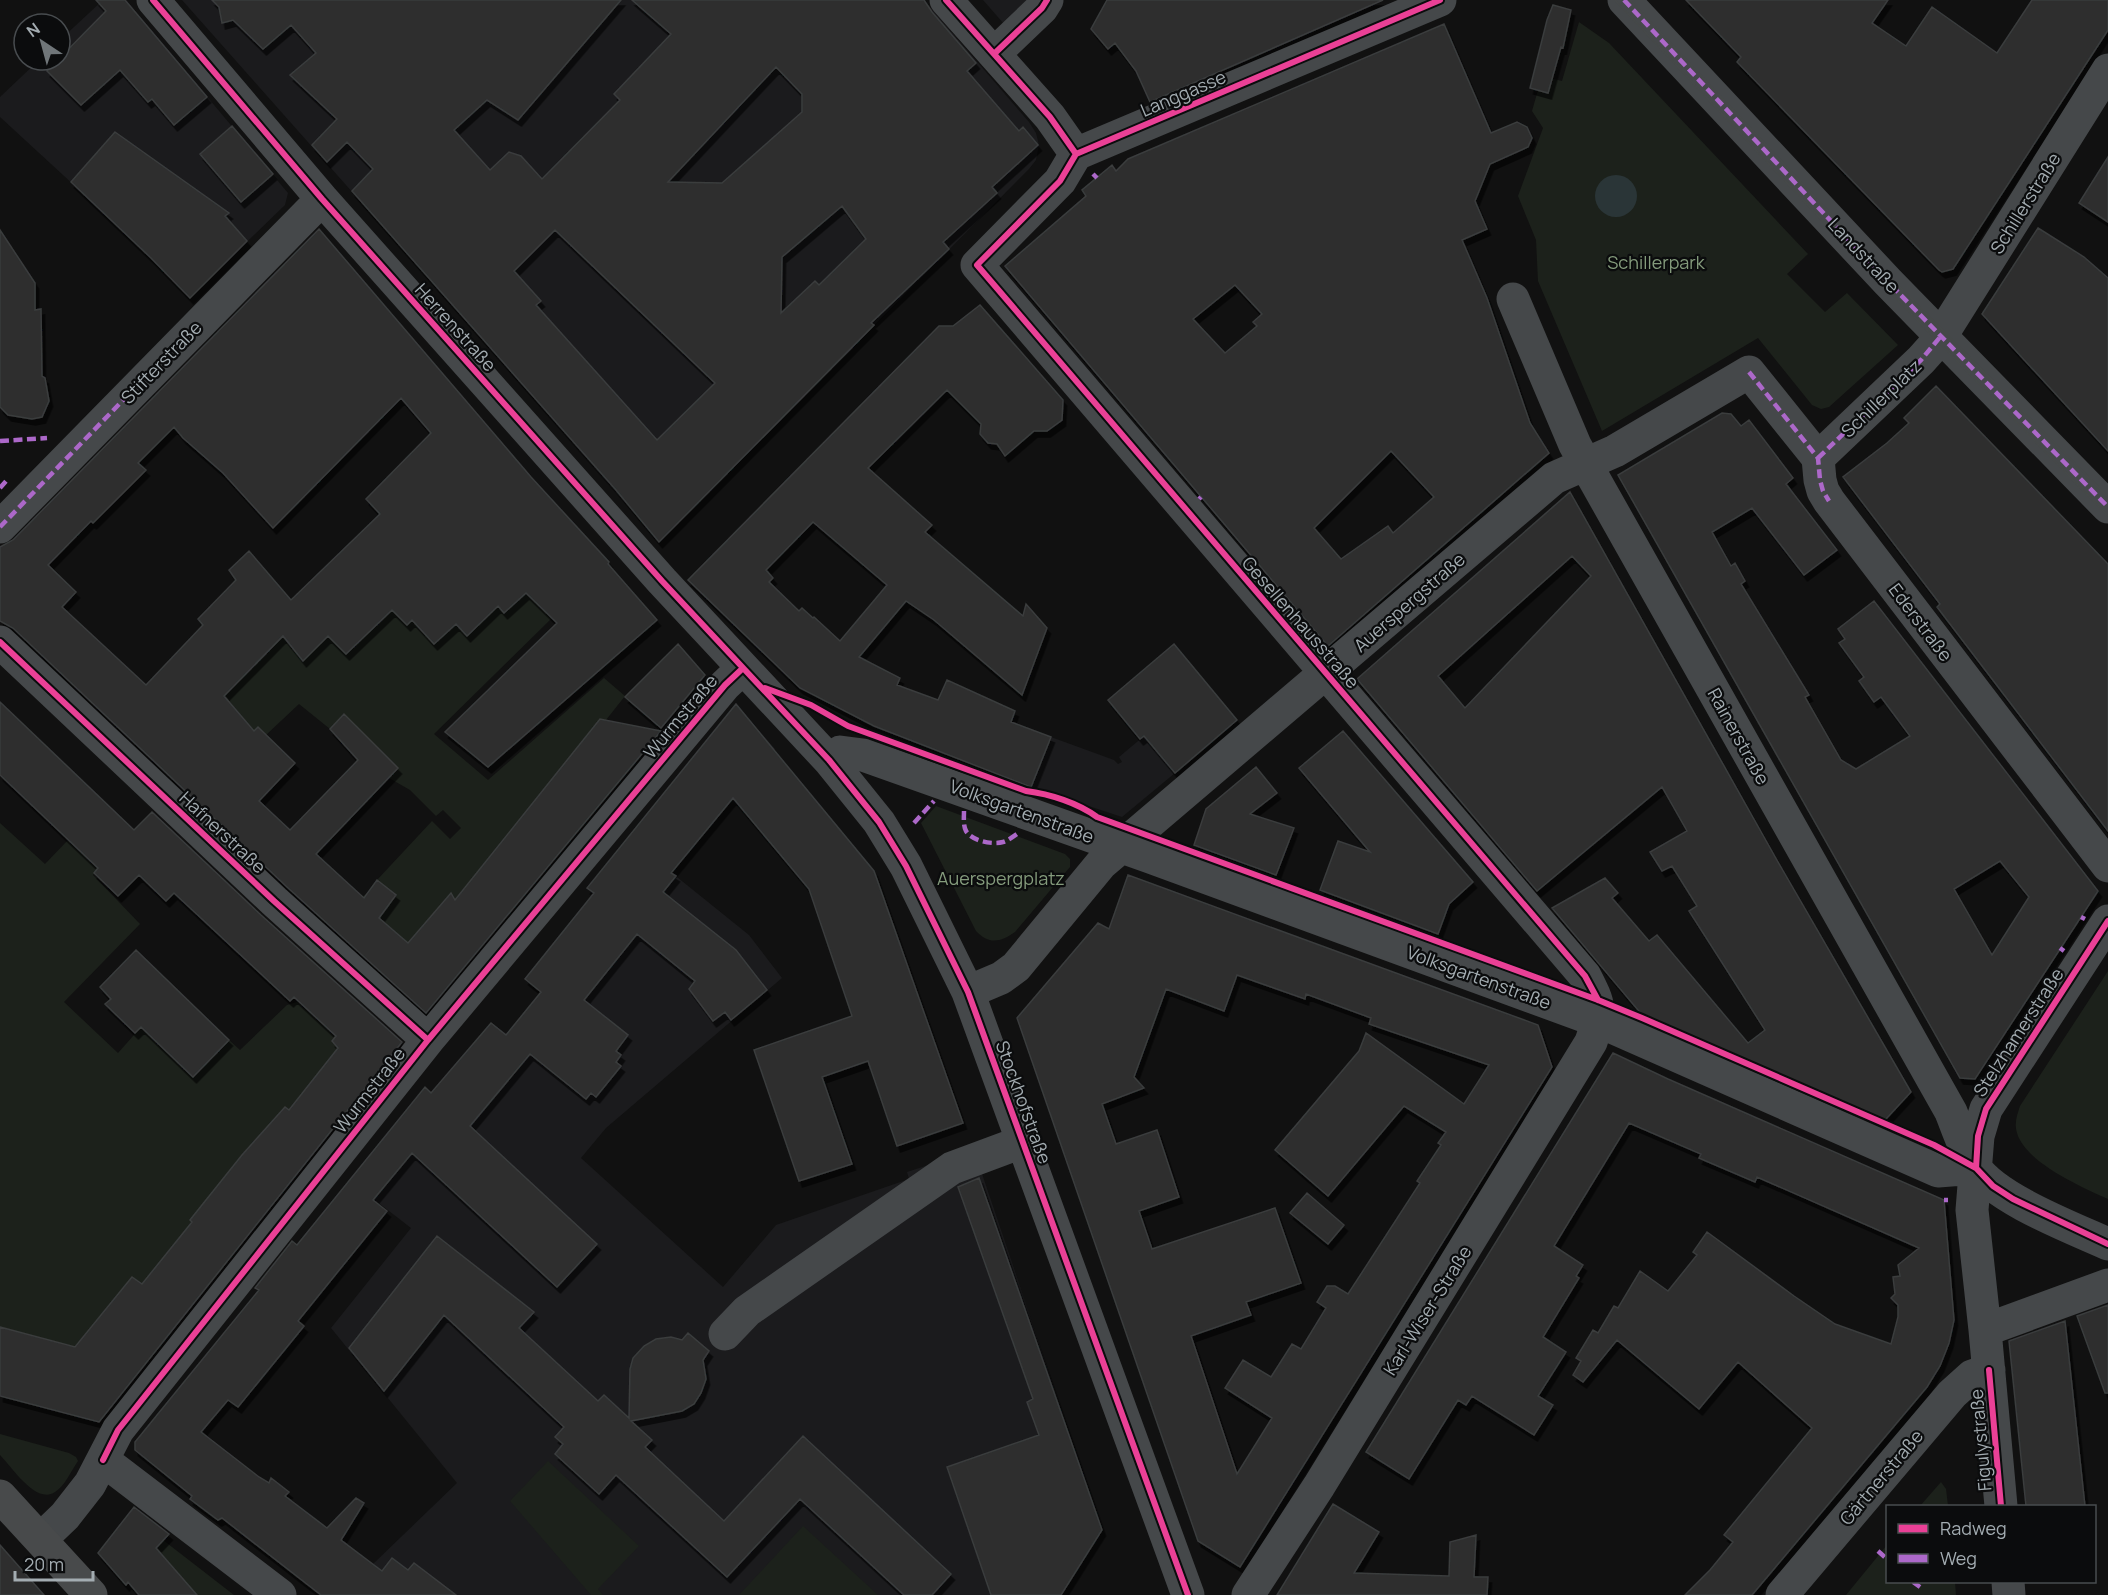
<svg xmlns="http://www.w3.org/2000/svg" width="2108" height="1595" viewBox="0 0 2108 1595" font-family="Manrope,sans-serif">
	<defs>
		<filter id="shadow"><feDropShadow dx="3.5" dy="6" stdDeviation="0" flood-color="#0009"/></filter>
	</defs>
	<rect width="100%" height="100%" fill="#111"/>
	<path fill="#1b1b1d" d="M 103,0 L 126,0 L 288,193 L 285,205 L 190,297 L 152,257 L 0,117 L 0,97 L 39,60 L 60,60 L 60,40 Z
		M 182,0 L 924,0 L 1029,122 L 1036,133 L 1039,145 L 1036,160 L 1029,169 L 659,542 L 416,264 Z
		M 983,0 L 1029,0 L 1004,24 Z
		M 736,704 L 775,749 L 749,771 L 752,776 L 672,873 L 749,935 L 782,978 L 606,1128 L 581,1158 L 723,1287 L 776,1225 L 909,1179 L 907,1172 L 974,1150 L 1102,1530 L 1061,1595 L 337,1595 L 373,1564 L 457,1483 L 331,1328 L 411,1228 L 349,1180 L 425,1087 L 432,1092 L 491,1023 L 507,1034 L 541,992 L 525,979 L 595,894 L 587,888 Z
		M 1144,736 L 1175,773 L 1122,817 L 1031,787 L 1051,737 L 1114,760 L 1118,764 L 1122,762 L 1119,757 Z"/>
	<path fill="#1c211b" d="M 1579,22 L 1609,43 L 1808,254 L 1787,274 L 1825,312 L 1847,293 L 1898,345 L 1829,407 L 1821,409 L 1812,405 L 1758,338 L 1602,431 L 1538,281 L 1536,240 L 1518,196 L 1543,128 L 1532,111 L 1542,76 L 1562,81 Z
		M 550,570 L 552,618 L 434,734 L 488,780 L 604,678 L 625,696 L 606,720 L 600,719 L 455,900 L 451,893 L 427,921 L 438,960 L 407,943 L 359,900 L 369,891 L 389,905 L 396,895 L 377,880 L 432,821 L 450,839 L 461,828 L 443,810 L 436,816 L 410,790 L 389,778 L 398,768 L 344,714 L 330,729 L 299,704 L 266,735 L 258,727 L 227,758 L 209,742 L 238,712 L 224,696 L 255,602 L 303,660 L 328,636 L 346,653 L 392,610 L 451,583 L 422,632 L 434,644 L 456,624 L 467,636 L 498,606 L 505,613 Z
		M 936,806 L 1065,854 L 1070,859 L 1070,867 L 1015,932 C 1001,942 989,945 976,931 L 921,823 Z
		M 0,823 L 45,864 L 68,840 L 98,868 L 93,875 L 140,924 L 64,1002 L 118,1053 L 141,1027 L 193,1077 L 229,1040 L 240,1050 L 287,1005 L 297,1002 L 336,1036 L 332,1042 L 347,1056 L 289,1110 L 285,1107 L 190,1220 L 195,1224 L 145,1287 L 132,1277 L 75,1347 L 0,1327 Z
		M 2108,971 L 2108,1199 C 2082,1187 2026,1163 2017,1133 C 2014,1124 2017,1115 2020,1106 Z
		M 0,1434 L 69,1453 L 76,1457 L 78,1461 C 71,1471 65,1486 55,1492 C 36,1505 12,1467 0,1455 Z
		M 548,1461 L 639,1546 L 598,1589 L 603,1595 L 591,1595 L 510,1501 Z
		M 1941,1482 L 1946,1489 L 1948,1506 L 1920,1506 Z
		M 803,1526 L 878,1595 L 739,1595 Z
		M 163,1540 L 234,1595 L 197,1595 L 156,1548 Z
		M 1887,1545 L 1888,1582 L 1955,1582 L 1956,1595 L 1846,1595 Z"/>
	<path fill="#2a3537" d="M1595 196a21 21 0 1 1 42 0a21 21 0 1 1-42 0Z"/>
	<path fill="#2d2e2e" stroke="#3a3c3d" stroke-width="1.5" fill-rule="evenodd" filter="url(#shadow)" d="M 96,0 L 125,0 L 207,97 L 174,125 L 152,99 L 148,102 L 120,70 L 81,105 L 47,71 L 106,11 Z
		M 212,0 L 621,0 L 518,120 L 487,100 L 454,130 L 490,170 L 509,152 L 521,156 L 542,179 L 620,100 L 614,94 L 671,34 L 632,0 L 924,0 L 932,12 L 976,63 L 967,71 L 1019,131 L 1023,127 L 1038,145 L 992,187 L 997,193 L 943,242 L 949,249 L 871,323 L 874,325 L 659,542 L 616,490 L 352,191 L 373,169 L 347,142 L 327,162 L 312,145 L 337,119 L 290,75 L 316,53 L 291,25 L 263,49 L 233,20 L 222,23 L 219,7 ZM 776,67 L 802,94 L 802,112 L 722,183 L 668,182 ZM 842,206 L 866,239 L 819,285 L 815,281 L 781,313 L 782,257 ZM 555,230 L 715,383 L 657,440 L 536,305 L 541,301 L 514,271 Z
		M 1107,0 L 1383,0 L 1150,102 L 1136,71 L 1115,43 L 1108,49 L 1091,29 Z
		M 1686,0 L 1888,0 L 1872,23 L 1906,46 L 1932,7 L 1997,53 L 2032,0 L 2108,0 L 2108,30 L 1953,269 L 1942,272 L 1939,270 L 1737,62 L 1741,57 Z
		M 1553,5 L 1571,10 L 1563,48 L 1561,47 L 1548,93 L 1530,88 L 1547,20 Z
		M 1444,24 L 1491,133 L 1517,122 L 1527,127 L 1532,138 L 1528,147 L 1490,164 L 1475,201 L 1487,229 L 1462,240 L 1487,298 L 1530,423 L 1549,453 L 1328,646 L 1005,266 L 1086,196 L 1082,190 L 1112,165 L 1116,171 L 1128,159 ZM 1235,285 L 1262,314 L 1253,322 L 1257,326 L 1225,353 L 1193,319 ZM 1391,451 L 1434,497 L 1393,533 L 1388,526 L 1341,559 L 1314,528 Z
		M 232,126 L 273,174 L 241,202 L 200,154 Z
		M 115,132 L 229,213 L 225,216 L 247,241 L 190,298 L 151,258 L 71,182 Z
		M 2108,157 L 2108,222 L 2079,203 Z
		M 2038,228 L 2084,257 L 2108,278 L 2108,451 L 1982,314 Z
		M 319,229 L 531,477 L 609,562 L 608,564 L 657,620 L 488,767 L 445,732 L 557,623 L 526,593 L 504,613 L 498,606 L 467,636 L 456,624 L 434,644 L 412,620 L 407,625 L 392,610 L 346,654 L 328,636 L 303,661 L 283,636 L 224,696 L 254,731 L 258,727 L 295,763 L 259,801 L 290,830 L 358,760 L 330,729 L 344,714 L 398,768 L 316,854 L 364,898 L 377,880 L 396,895 L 379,918 L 408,943 L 451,893 L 455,900 L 600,719 L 661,731 L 426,1013 L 287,887 L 13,628 L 0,621 L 0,547 L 13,540 ZM 401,398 L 431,433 L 366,499 L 380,514 L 291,600 L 249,551 L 229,570 L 236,580 L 198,619 L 203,625 L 146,685 L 62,607 L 76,592 L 48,565 L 91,521 L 93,523 L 146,470 L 138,463 L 174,427 L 183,438 L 223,473 L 273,528 Z
		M 0,230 L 35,283 L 35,310 L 41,309 L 42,376 L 45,378 L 49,401 L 42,417 L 32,419 L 8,415 L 0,407 Z
		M 980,305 L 1063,400 L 1062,420 L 1047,431 L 1034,431 L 1005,456 L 997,444 L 988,443 L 980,434 L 981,424 L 947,390 L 868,468 L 932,525 L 925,532 L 1023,616 L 1026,604 L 1047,628 L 1022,695 L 934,620 L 906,601 L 859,657 L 900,678 L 897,685 L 938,700 L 947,680 L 1015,711 L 1011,722 L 1051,737 L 1031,787 L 874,726 L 800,688 L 688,580 L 939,326 L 953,326 ZM 813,522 L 887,585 L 840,641 L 814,617 L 813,618 L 802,608 L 799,611 L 769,582 L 773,578 L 766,570 Z
		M 1936,386 L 2108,564 L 2108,831 L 1937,607 L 1940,604 L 1843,477 L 1887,443 L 1909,423 L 1904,418 Z
		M 1722,413 L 1731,414 L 1741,426 L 1749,420 L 1793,478 L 1786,484 L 1837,550 L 1804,575 L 1752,508 L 1712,532 L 1731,566 L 1735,563 L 1745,581 L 1741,584 L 1809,695 L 1805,697 L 1841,760 L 1856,769 L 1910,736 L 1881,697 L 1874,702 L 1859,681 L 1864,677 L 1839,643 L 1845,639 L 1838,629 L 1874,601 L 2098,891 L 1975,1079 L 1960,1078 L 1618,475 ZM 2000,861 L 2029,897 L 1992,955 L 1954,889 Z
		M 1570,492 L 1778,862 L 1911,1092 L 1885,1120 L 1643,1016 L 1552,908 L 1605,878 L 1618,893 L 1612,898 L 1649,941 L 1657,935 L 1748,1043 L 1765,1030 L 1689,911 L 1697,906 L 1672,866 L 1662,871 L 1650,852 L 1687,831 L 1662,787 L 1537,891 L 1357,679 ZM 1572,556 L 1591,576 L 1465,708 L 1438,676 Z
		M 678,644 L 705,675 L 661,728 L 625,697 Z
		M 1174,644 L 1237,720 L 1175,773 L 1144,736 L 1140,739 L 1108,700 Z
		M 0,702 L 134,830 L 152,812 L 261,915 L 402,1042 L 99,1422 L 0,1396 L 0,1327 L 75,1347 L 132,1277 L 142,1284 L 192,1222 L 190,1220 L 242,1155 L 285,1107 L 289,1110 L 338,1048 L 332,1041 L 336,1036 L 294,997 L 290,1001 L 174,893 L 166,901 L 139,875 L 118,896 L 94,873 L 98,868 L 0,775 Z
		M 736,704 L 874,871 L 963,1123 L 897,1146 L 868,1061 L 822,1077 L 852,1164 L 799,1181 L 754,1050 L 852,1016 L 809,889 L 733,798 L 671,873 L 676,876 L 663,892 L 736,950 L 767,990 L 731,1020 L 725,1012 L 713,1021 L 689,989 L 695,981 L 637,934 L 584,1000 L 628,1035 L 616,1051 L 621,1055 L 616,1062 L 621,1066 L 596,1097 L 591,1093 L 586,1099 L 530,1054 L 470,1126 L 597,1244 L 557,1287 L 412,1153 L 373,1200 L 387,1211 L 298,1321 L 304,1326 L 238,1407 L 228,1400 L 201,1432 L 259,1477 L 269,1483 L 271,1478 L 289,1492 L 285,1496 L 327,1528 L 356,1498 L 364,1503 L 341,1540 L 382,1571 L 392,1558 L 408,1570 L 414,1563 L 456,1595 L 321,1595 L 222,1518 L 218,1520 L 190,1499 L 192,1496 L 135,1450 L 135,1442 L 259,1290 L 255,1288 L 292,1241 L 297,1245 L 425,1087 L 431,1093 L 491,1023 L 506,1035 L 541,992 L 525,979 L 594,893 L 587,888 Z
		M 1343,731 L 1473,882 L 1449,904 L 1438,934 L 1320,890 L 1338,841 L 1370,852 L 1299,768 Z
		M 1256,767 L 1277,793 L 1250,814 L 1294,828 L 1276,875 L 1194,845 L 1206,809 Z
		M 1128,875 L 1538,1025 L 1552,1067 L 1240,1567 L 1198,1541 L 1017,1018 L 1098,923 L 1109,929 ZM 1237,975 L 1305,999 L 1306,994 L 1371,1018 L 1369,1024 L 1489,1065 L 1464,1104 L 1366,1033 L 1359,1051 L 1275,1150 L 1328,1196 L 1404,1106 L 1446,1132 L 1438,1143 L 1441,1145 L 1417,1181 L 1420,1183 L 1348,1294 L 1335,1286 L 1327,1286 L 1317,1302 L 1326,1308 L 1301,1349 L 1292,1344 L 1271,1377 L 1243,1360 L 1225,1388 L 1272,1418 L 1237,1474 L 1191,1336 L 1251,1315 L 1246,1302 L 1301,1283 L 1275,1208 L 1152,1249 L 1139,1211 L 1179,1197 L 1157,1130 L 1116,1144 L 1102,1104 L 1144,1088 L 1134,1077 L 1166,989 L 1224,1011 Z
		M 136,950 L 229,1040 L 193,1077 L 141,1027 L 135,1033 L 105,1004 L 111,999 L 100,987 Z
		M 1613,1053 L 1668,1079 L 1944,1200 L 1954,1320 L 1949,1343 L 1940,1366 L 1927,1387 L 1752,1595 L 1685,1595 L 1710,1570 L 1733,1542 L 1724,1535 L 1812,1428 L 1738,1362 L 1699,1409 L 1617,1340 L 1583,1382 L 1573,1375 L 1581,1361 L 1576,1358 L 1593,1330 L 1598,1333 L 1614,1306 L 1618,1308 L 1640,1271 L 1668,1291 L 1697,1255 L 1693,1252 L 1707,1232 L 1794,1296 L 1835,1324 L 1891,1344 L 1898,1317 L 1898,1305 L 1891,1298 L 1895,1294 L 1893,1277 L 1900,1276 L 1898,1265 L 1919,1248 L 1757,1177 L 1755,1182 L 1699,1158 L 1701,1154 L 1629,1123 L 1554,1246 L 1583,1265 L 1576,1276 L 1579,1278 L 1543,1337 L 1566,1352 L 1538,1396 L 1553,1405 L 1534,1435 L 1472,1396 L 1466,1405 L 1458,1400 L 1409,1479 L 1366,1452 Z
		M 979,1178 L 1102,1530 L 1061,1595 L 991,1595 L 947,1467 L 1039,1435 L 1027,1402 L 1033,1399 L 958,1187 Z
		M 1307,1193 L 1344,1225 L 1328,1244 L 1290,1213 Z
		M 437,1236 L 534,1312 L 519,1328 L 598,1401 L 604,1395 L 629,1418 L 630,1369 L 633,1358 L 644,1346 L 656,1339 L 671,1337 L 682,1340 L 688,1333 L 709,1351 L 703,1360 L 706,1379 L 701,1393 L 694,1404 L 682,1411 L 631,1421 L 652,1440 L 645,1447 L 724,1521 L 803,1436 L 951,1574 L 932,1595 L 904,1595 L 800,1499 L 727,1577 L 616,1475 L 599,1494 L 555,1454 L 563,1444 L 555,1437 L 564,1427 L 444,1315 L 384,1391 L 349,1348 Z
		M 2108,1305 L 2108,1393 L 2105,1393 L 2077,1316 Z
		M 2065,1321 L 2085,1506 L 2026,1506 L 2009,1341 Z
		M 1333,1504 L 1379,1532 L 1354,1573 L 1449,1576 L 1450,1542 L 1476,1535 L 1474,1577 L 1488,1577 L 1487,1595 L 1277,1595 Z
		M 134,1507 L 169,1534 L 156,1548 L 197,1595 L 139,1595 L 128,1582 L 126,1585 L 98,1553 Z
		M 0,1545 L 44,1595 L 0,1595 Z"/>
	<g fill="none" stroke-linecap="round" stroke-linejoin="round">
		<path stroke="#45484a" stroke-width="33" d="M 153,0 L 322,199 L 662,581 L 829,760 L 879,822 L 906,866 L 968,992 L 1188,1595
			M 946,0 L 1050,117 L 1076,154
			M 1624,0 L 1888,282 L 2108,507
			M 994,54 L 1042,8 L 1047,0
			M 1513,299 L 1575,445 L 1951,1112 C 1958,1130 1965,1151 1975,1167 C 1996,1199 2073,1228 2108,1244
			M 1818,458 L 1921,360 L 1938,341 L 2108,70
			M 0,527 L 322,199
			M 0,642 L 274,901 L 428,1040
			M 829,760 L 840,752 L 863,755 L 1150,857 L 1598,1021 L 1938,1171 L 1976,1168
			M 968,992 L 1001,978 L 1016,967 L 1101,864 L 1554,478 L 1615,451 L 1749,372 L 1818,458 L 1820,480 L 1823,491 L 1829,501 L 2108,866
			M 1985,1330 L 2108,1285
			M 725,1334 L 747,1311 L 952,1168 L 1022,1142
			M 103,1460 L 280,1595
			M 2001,1506 L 1985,1330 L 1972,1210 L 1978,1136 L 1986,1109 L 2108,921
			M 41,1539 L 65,1516 L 90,1484 L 118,1430 L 428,1040 L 725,685 L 743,668
			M 2008,1582 L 2009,1595
			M 1248,1595 L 1319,1486 L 1591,1042 C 1602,1011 1600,1005 1585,976 L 977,265 L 1060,181 L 1076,154 L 1440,0
			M 1782,1595 L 1952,1394 L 1972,1376 L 1989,1370"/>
		<path stroke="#484a4b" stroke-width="33" d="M 0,1496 L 91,1595"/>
		<path stroke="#464949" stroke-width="1.5" d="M 1615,0 L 1881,283 L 2108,516
			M 1630,0 L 1889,276 L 2108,497"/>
		<path stroke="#ac68c9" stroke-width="4.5" stroke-dasharray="9 4.5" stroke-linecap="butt" d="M 1624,0 L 1888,282 L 2108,507
			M 1093,174 L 1097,178
			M 1749,372 L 1818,458 L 1820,480 L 1823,491 L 1829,501
			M 0,441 L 47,438
			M 1818,458 L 1921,360 L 1941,336
			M 0,488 L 7,480
			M 1199,499 L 1201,497
			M 0,527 L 129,394
			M 964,811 C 964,818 963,825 966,831 C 972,841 992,845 1003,842 C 1008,841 1015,835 1020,832
			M 914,823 L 934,801
			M 2081,917 L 2085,919
			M 2060,948 L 2064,951
			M 1944,1200 L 1948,1200
			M 1878,1551 L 1888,1560
			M 1913,1582 L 1920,1587"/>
		<g stroke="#0b0c0d" stroke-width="10">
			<path id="cycleway" d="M 153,0 L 322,199 L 662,581 L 829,760 L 879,822 L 906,866 L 968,992 L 1188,1595
				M 946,0 L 1050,117 L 1076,154
				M 1440,0 L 1076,154 L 1060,181 L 977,265 L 1585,976 L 1598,1000
				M 994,54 L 1042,8 L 1047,0
				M 0,642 L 274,901 L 428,1040
				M 765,688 L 811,705 L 848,726 L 1026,791 C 1050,794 1078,803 1097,817 L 1598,1000 L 1642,1018 L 1934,1145 L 1976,1168 L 1993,1186 L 2013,1199 L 2108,1244
				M 1976,1168 L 1978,1136 L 1986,1109 L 2108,921
				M 1989,1370 L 2001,1506
				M 103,1460 L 118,1430 L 428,1040 L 725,685 L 743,668"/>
		</g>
		<use href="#cycleway" stroke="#ea4096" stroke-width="6"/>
	</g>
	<g text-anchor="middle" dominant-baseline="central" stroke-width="4.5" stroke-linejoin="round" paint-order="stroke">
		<g font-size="18" fill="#a3acb1" stroke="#0b0c0d">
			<text transform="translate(1183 93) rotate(-23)">Langgasse</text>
			<text transform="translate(2025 203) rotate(-58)">Schillerstraße</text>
			<text transform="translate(1864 255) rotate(47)">Landstraße</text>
			<text transform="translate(456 327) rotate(48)">Herrenstraße</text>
			<text transform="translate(161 362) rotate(-46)">Stifterstraße</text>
			<text transform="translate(1881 398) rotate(-44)">Schillerplatz</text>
			<text transform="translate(1409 602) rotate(-41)">Auerspergstraße</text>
			<text transform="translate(1301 622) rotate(49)">Gesellenhausstraße</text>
			<text transform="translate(1921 622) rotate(53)">Ederstraße</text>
			<text transform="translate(680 716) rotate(-50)">Wurmstraße</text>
			<text transform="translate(1739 736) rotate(61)">Rainerstraße</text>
			<text transform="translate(1022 811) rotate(20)">Volksgartenstraße</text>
			<text transform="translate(223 832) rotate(43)">Hafnerstraße</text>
			<text transform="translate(1479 977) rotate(20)">Volksgartenstraße</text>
			<text transform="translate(2018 1032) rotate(-57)">Stelzhamerstraße</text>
			<text transform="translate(369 1090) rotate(-52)">Wurmstraße</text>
			<text transform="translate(1024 1102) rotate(70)">Stockhofstraße</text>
			<text transform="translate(1427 1310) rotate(-58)">Karl-Wiser-Straße</text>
			<text transform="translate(1980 1440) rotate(-95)">Figulystraße</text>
			<text transform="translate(1881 1477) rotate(-50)">Gärtnerstraße</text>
		</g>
		<g font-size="18" fill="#849b7c" stroke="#0b0c0d">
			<text x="1656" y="262">Schillerpark</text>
			<text x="1001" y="878">Auerspergplatz</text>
		</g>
	</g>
	<rect x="1886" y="1505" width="210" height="78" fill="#0b0c0d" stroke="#484c4f" stroke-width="1.5"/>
	<rect x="1898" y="1524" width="30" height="9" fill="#ea4096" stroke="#484c4f" stroke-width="1.5"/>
	<text x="1940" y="1535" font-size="18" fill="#a3acb1">Radweg</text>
	<rect x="1898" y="1554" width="30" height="9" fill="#ac68c9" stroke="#484c4f" stroke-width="1.5"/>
	<text x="1940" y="1565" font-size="18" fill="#a3acb1">Weg</text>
	<g transform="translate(42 42) rotate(324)"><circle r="28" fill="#0b0c0d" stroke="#484c4f" stroke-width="1.5"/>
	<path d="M0-4.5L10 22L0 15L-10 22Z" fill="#707679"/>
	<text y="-9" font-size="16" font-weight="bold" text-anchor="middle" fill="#a3acb1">N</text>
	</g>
	<path d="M15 1571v9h78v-9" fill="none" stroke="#a3acb1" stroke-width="3"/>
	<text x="24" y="1571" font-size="18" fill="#a3acb1" stroke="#0b0c0d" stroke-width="4.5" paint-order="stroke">20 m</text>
</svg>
